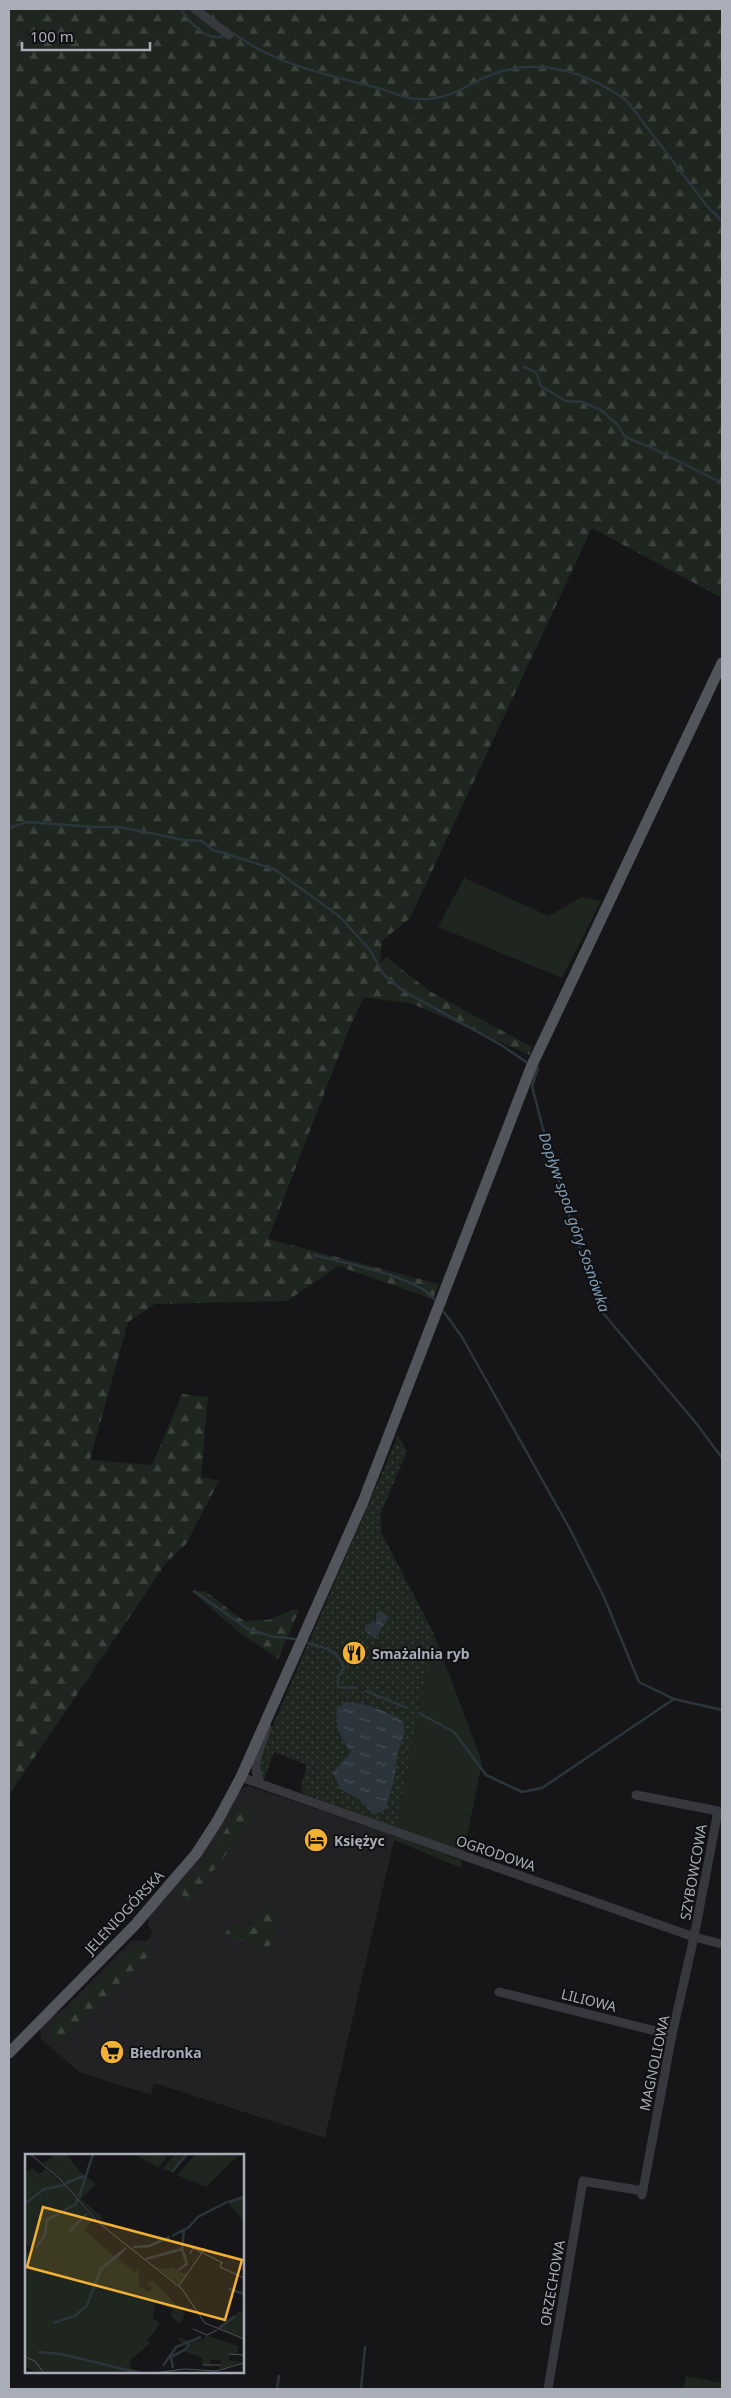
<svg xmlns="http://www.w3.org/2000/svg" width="731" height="2398" viewBox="0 0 731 2398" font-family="'Noto Sans',sans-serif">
	<defs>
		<pattern id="forest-firs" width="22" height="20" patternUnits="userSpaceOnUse" patternTransform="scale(1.25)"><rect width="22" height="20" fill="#1e261f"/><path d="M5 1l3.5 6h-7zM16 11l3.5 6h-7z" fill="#3c433d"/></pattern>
		<pattern id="park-dots" width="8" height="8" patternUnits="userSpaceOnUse" patternTransform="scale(1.25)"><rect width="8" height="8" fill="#1e261f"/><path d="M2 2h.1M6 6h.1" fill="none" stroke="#3c433d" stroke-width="1.8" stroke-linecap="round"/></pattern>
		<pattern id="water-ripples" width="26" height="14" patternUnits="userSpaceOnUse" patternTransform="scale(1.25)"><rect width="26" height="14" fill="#2c353c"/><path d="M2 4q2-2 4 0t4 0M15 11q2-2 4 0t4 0" fill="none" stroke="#485056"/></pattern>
	</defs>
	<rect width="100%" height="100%" fill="#161618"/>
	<path fill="#222225" d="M 249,1786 L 395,1836 L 325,2138 L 154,2083 L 151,2095 L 79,2072 L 41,2039 L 40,2030 L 47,2020 L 67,2006 L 130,1942 L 135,1940 L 147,1941 L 152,1933 L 148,1926 L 149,1917 L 241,1789 Z"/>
	<path fill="#1e261f" d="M 208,9 L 235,9 L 229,27 Z
		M 464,878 L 549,916 L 581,897 L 601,901 L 562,978 L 438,927 Z
		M 434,1634 L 482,1762 L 464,1852 L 396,1828 Z
		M 395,1836 L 462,1861 L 461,1868 L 394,1840 Z
		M 686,2376 L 722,2383 L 722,2389 L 683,2389 Z"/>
	<path fill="url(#forest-firs)" d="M 9,9 L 208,9 L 228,26 L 235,9 L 722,9 L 722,598 L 592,528 L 410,918 L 382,941 L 380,964 L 386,957 L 431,992 L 532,1047 L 530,1055 L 413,1004 L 364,997 L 351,1024 L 268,1239 L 439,1284 L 433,1299 L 338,1266 L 287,1301 L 155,1304 L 128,1322 L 90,1460 L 152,1465 L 182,1394 L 208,1397 L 201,1477 L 219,1481 L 186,1544 L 166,1563 L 9,1795 Z
		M 191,1591 L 205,1591 L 244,1621 L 268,1620 L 292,1610 L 299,1610 L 278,1659 L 239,1632 Z
		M 238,1806 L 254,1810 L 250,1823 L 189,1902 L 178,1890 C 206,1865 222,1839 238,1806 Z
		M 268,1904 L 280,1916 L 268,1950 L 224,1935 L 232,1925 L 250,1926 Z
		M 141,1943 L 151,1953 L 62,2040 L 52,2039 L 53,2024 L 130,1949 Z"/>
	<path fill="url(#park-dots)" d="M 398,1436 L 407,1451 L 381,1513 L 381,1532 L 434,1634 L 396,1828 L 304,1794 L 301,1787 L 307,1765 L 274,1752 L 264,1780 L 259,1772 L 260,1755 Z"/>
	<path fill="url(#water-ripples)" d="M 379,1610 L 389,1617 L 375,1639 L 365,1631 L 365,1625 L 376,1623 L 376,1614 Z
		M 345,1702 C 366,1703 385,1710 402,1721 L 405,1732 L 397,1755 L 395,1775 L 386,1809 L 374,1815 L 359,1799 L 340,1789 L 333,1772 L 351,1752 C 341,1737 334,1728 337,1709 Z"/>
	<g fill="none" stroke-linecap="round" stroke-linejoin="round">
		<path stroke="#2c353c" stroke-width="2.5" d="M 181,9 C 188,22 207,42 223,36
			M 233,33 C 277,66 330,75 381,89 C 399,94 410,101 429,99 C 451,97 468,85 488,76 C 536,56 586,71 627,101 L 707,206 L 722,221
			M 524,367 L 536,372 L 541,386 L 566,401 L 582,402 L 601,410 L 618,425 L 625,437 L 650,447 L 722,483
			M 9,828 L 27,822 L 95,827 L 120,827 L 184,840 L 202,841 L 213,850 L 274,869 L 339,916 L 370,950 L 383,974 L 402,990 L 501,1045 L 526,1062
			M 538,1068 L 532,1086 L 542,1125 L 576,1238 L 603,1313 L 696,1423 L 722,1458
			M 314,1255 C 343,1263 417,1276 434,1299
			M 444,1312 L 462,1337 L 571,1531 L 603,1595 L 639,1682 L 674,1699
			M 194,1591 L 248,1629 L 270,1636 L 295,1639
			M 308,1643 C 327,1649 336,1648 344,1668 L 338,1677 L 338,1687 L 357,1688
			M 366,1691 L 407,1708
			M 419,1713 L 454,1732 L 486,1775 L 522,1792 L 542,1788 L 674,1699 L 722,1710
			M 277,2389 L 279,2376
			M 361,2389 L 365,2347"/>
		<path stroke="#37383d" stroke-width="9" d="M 195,9 L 229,35
			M 241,1777 L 694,1937 L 722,1944
			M 261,1784 C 249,1762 261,1749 267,1728
			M 636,1795 L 718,1811 L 694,1937 L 672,2035 L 642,2195
			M 499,1992 L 672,2035
			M 548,2389 L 583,2181 L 643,2191"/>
		<path stroke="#53555c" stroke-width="11" d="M 9,2053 L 135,1925 L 170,1884 L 196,1854 L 218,1820 L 241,1777 L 363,1502 L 532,1065 L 722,663"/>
	</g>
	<defs>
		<g id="restaurant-disc" transform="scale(1.25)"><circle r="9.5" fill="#f2b134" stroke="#111113"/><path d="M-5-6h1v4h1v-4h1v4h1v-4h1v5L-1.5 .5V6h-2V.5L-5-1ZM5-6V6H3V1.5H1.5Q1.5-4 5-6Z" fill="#111"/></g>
		<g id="hotel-disc" transform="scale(1.25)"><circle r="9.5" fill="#f2b134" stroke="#111113"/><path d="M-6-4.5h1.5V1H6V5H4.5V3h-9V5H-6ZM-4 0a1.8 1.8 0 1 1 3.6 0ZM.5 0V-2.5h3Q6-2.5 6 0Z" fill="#111"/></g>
		<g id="supermarket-disc" transform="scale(1.25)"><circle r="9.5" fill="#f2b134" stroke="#111113"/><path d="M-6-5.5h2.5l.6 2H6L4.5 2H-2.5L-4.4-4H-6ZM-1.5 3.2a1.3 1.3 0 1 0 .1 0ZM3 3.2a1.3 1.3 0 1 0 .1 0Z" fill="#111"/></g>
	</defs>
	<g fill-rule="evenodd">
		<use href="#restaurant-disc" x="354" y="1653"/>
		<use href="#hotel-disc" x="316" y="1840"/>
		<use href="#supermarket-disc" x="112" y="2052"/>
	</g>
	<g text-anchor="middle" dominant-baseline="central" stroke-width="4" stroke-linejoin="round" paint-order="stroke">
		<g font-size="14" font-weight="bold" fill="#a8adb8" stroke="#111113" text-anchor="start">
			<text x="372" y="1653">Smażalnia ryb</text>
			<text x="334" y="1840">Księżyc</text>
			<text x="130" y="2052">Biedronka</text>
		</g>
		<g font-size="14" fill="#a8adb8" stroke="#111113">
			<text transform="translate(496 1853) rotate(19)">OGRODOWA</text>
			<text transform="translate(693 1872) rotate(-80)">SZYBOWCOWA</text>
			<text transform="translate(124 1912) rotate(-47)">JELENIOGÓRSKA</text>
			<text transform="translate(589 2000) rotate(14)">LILIOWA</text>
			<text transform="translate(654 2063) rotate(-78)">MAGNOLIOWA</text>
			<text transform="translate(552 2283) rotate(-80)">ORZECHOWA</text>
		</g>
		<g font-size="15" font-style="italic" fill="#7f9bb3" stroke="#111113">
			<text transform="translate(575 1222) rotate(71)">Dopływ spod góry Sosnówka</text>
		</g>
	</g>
	<g transform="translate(25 2154)">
		<rect width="219" height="219" fill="#161618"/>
		<path d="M 7,14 L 14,20 L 21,15 L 40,32 L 24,33 L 10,41 L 0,30 L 0,19 ZM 219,42 L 219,67 L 202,48 ZM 181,181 L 213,192 L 212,200 L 204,200 L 204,206 L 219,208 L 195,215 L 196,206 L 185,206 L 185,211 L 177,210 L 178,204 L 159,197 L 163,191 L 154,187 L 155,183 L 165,189 L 179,185 Z" fill="#1e261f"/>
		<path d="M 31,0 L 42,1 L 54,17 L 71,30 L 56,45 L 76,62 L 76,68 L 18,9 ZM 110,0 L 144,0 L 133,14 ZM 150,0 L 163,0 L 147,18 L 137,15 ZM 171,0 L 211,2 L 215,0 L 181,33 L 152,21 ZM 0,30 L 10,41 L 21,33 L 40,32 L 69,65 L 59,76 L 89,102 L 101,93 L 93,105 L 110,118 L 119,106 L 114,113 L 114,132 L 125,138 L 127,133 L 122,127 L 129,128 L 160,160 L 155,170 L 145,161 L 149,156 L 130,149 L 128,164 L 135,170 L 122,187 L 125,189 L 106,206 L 104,214 L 120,219 L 13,219 L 0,212 L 0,204 L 10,207 L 0,202 L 0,101 L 9,95 L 0,88 Z" fill="#1e261f"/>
		<path d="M 130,112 L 137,115 L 147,113 L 162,121 L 154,131 ZM 219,156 L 219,184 L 193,175 L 214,158 Z" fill="#1e261f"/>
		<path fill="none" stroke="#2c353c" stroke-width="2.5" d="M 147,18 L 162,0M 41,29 L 59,22M 54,43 L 68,0M 203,48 L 219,43M 0,50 L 19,35 L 40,31M 44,78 L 62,59M 147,82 L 164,73 L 173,63 L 202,48M 108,93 L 124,92 L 145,83M 11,94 L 20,81 L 22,66 L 51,50 L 52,45M 121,105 L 157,95M 153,116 L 162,110 L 157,95 L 159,76M 204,135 L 219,140M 28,169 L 50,162 L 62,151 L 76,115 L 101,94M 194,174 L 210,162M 13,198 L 36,200 L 115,219M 138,212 L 151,193 L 176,183M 148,214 L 146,203 L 161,195 L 164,190"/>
		<path fill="none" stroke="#505258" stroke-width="1" d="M 5,0 L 34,24 L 74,69 L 157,135 L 180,169 L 219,185M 165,100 L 168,94 L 198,109M 197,108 L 195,113 L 219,124M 154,132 L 180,94M 168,175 L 182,181 L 192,176M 204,200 L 219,201M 0,203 L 10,207 L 19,219M 178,211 L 196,211M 129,219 L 159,215 L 191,217 L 219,209"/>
		<path fill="#f2b134" fill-opacity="0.15" stroke="#f2b134" stroke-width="2.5" d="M 18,53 L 217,106 L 200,166 L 2,113 Z"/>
		<rect width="219" height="219" fill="none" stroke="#a8adb8" stroke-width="2.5"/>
	</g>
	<rect width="731" height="2398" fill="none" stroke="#a8adb8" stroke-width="20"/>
	<path d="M22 42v8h128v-8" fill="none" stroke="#a8adb8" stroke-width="2.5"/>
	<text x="30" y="42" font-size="15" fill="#a8adb8" stroke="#111113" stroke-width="4" paint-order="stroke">100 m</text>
</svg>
